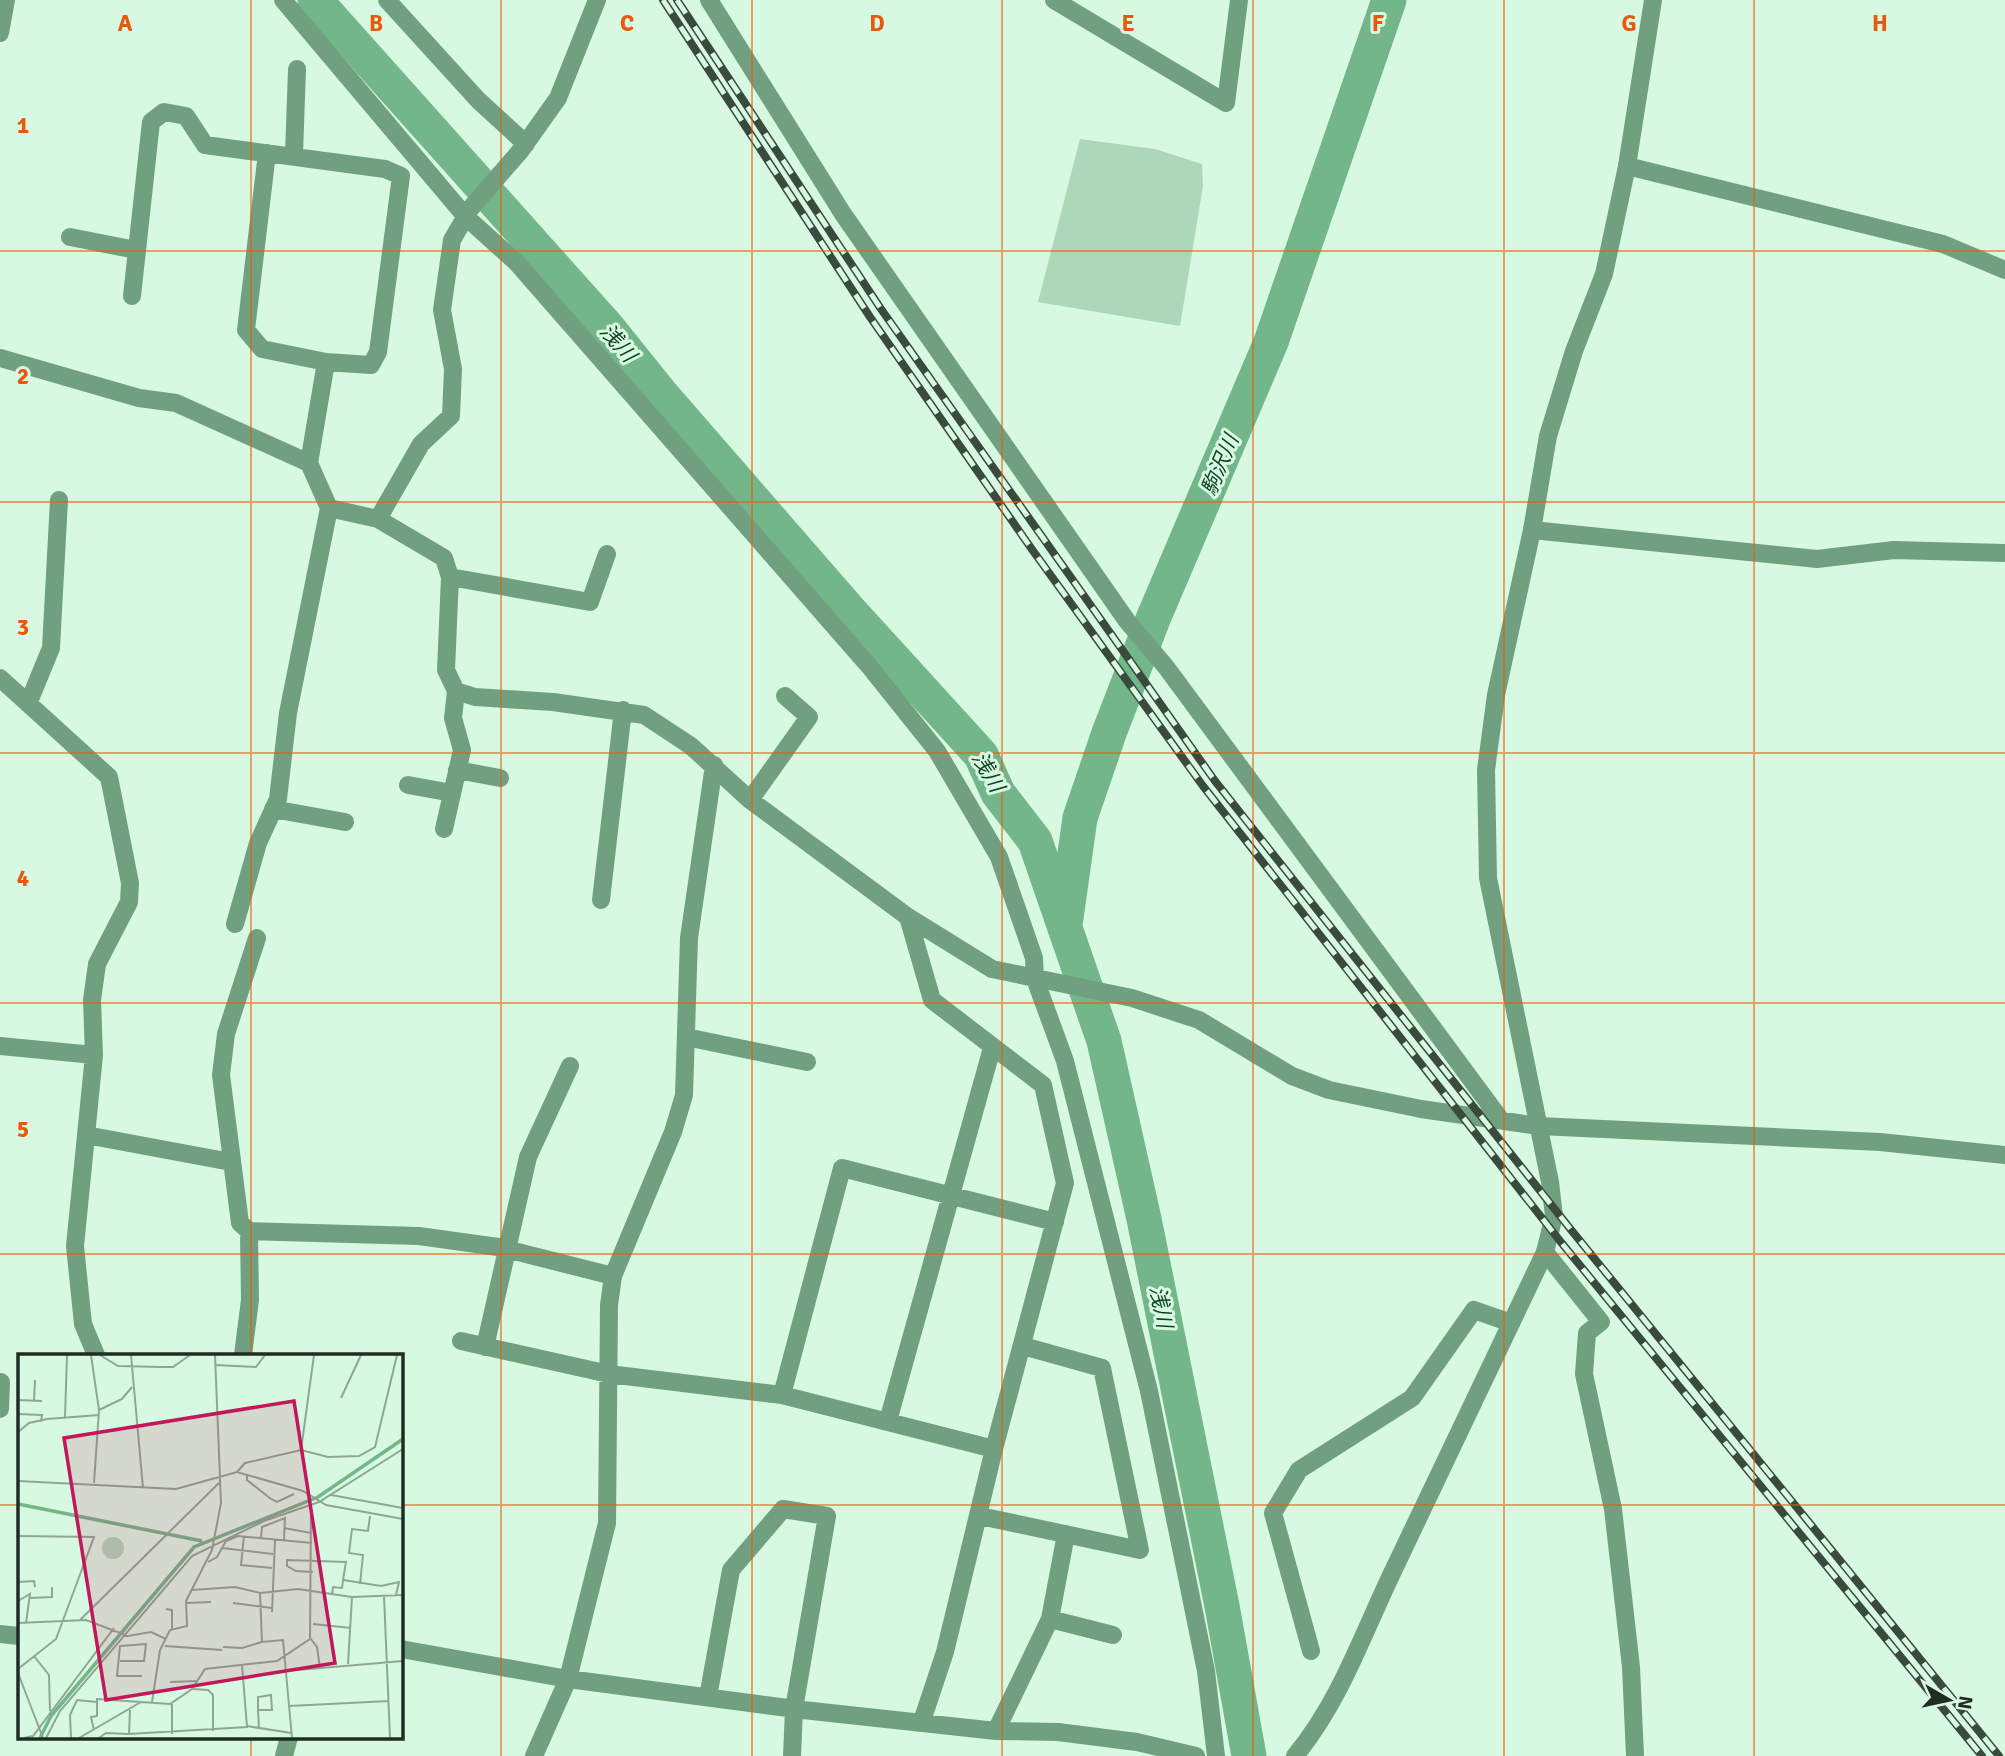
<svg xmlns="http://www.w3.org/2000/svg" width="2005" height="1756" viewBox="0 0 2005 1756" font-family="Signika,'Noto Sans JP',sans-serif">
	<rect width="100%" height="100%" fill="#d8f9e1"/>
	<path fill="#aed7ba" d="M 1080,139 L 1155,149 L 1202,164 L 1203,186 L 1180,326 L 1038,302 Z"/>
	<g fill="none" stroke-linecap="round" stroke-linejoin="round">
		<path stroke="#73b689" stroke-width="35" d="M 315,0 L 608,328 L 661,394 L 848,609 L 981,755 L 998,793 L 1035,841 L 1104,1041 L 1144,1219 L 1222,1606 L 1249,1756
			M 1065,925 L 1080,818 L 1109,733 L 1153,619 L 1271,342 L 1389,0"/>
		<path stroke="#71a080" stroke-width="18" d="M 283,0 L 466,217 L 517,263 L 869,666 L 937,751 L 999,857 L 1034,958 L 1035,979 L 1065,1061 L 1149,1391 L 1206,1671 L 1216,1756
			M 387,0 L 478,100 L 526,144
			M 709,0 L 843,214 L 1127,621 L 1166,667 L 1501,1120
			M 1054,0 L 1226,103 L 1239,0
			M 0,33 L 6,0
			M 294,154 L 297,69
			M 1627,166 L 1943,244 L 2005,270
			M 70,237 L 136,250
			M 132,296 L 151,122 L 164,112 L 186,116 L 205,145 L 385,169 L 401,176 L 378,352 L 371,365 L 326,362 L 262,349 L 246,330 L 267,153
			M 0,358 L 139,398 L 176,403 L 309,463 L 329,508 L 378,519 L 444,558 L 450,577 L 446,670 L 456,691 L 475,697 L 553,702 L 644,715 L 691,746 L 750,800 L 908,917 L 992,969 L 1132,998 L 1199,1020 L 1292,1076 L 1329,1090 L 1421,1109 L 1539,1126 L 1880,1142 L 2005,1155
			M 309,463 L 326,362
			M 378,519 L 421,444 L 451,416 L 453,369 L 442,310 L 452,240 L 470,209 L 521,150 L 558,98 L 597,0
			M 1532,530 L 1817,559 L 1894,550 L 2005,553
			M 450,577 L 590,602 L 607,554
			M 0,678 L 109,777 L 130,883 L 129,902 L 97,964 L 92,1000 L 94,1055 L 75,1246 L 83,1324 L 96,1355
			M 28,704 L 51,648 L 59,500
			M 457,770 L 500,778
			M 408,785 L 452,793
			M 750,800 L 809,717 L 785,696
			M 273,809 L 345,822
			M 444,829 L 462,750 L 453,718 L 456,691
			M 601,900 L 623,710
			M 908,917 L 932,1000 L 1043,1085 L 1065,1183 L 994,1449 L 945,1652 L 922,1721
			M 235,924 L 258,843 L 278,799 L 288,713 L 329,508
			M 686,1037 L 807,1062
			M 0,1046 L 94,1055
			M 86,1135 L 231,1162
			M 249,1231 L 240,1223 L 221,1075 L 226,1034 L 257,938
			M 1545,1252 L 1601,1322 L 1587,1333 L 1584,1374 L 1613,1509 L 1631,1667 L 1635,1756
			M 461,1341 L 609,1374 L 782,1395 L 994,1449
			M 485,1347 L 528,1157 L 570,1066
			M 243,1355 L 250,1300 L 249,1231 L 419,1236 L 498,1247 L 613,1276
			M 782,1395 L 842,1168 L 1055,1222
			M 0,1409 L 1,1382
			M 888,1421 L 992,1048
			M 980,1516 L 1140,1550 L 1102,1368 L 1023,1346
			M 1050,1619 L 1113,1635
			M 0,1634 L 19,1636
			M 401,1649 L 568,1679 L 803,1710 L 996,1731 L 1058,1732 L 1137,1742 L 1196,1756
			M 1311,1651 L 1273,1513 L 1299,1470 L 1412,1398 L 1474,1310 L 1511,1323
			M 708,1697 L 731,1570 L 783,1509 L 827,1516 L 794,1709 L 792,1756
			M 996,1731 L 1050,1619 L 1066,1534
			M 284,1756 L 289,1737
			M 534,1756 L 568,1679 L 607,1523 L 609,1305 L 613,1276 L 673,1132 L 684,1095 L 689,938 L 714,765"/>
		<path stroke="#71a080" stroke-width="18" d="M 1295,1756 C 1341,1700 1363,1633 1394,1569 C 1444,1463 1495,1358 1545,1252 L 1554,1216 L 1550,1182 L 1488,878 L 1486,770 L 1496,695 L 1532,530 L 1548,436 L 1574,351 L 1604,274 L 1627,166 L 1653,0"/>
		<g stroke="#3a4a3f" stroke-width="8">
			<path id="rail" d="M 663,0 L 870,317 L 1031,548 L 1203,786 L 1560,1241 L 1982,1756
				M 677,0 L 881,309 L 1215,781 L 1572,1231 L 1999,1756"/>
		</g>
		<use href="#rail" stroke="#d8f9e1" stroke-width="5" stroke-dasharray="16" stroke-linecap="butt"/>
	</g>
	<path fill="none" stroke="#e8590c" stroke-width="2" stroke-opacity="0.55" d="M 251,0 L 251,1355M 501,0 L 501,1756M 752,0 L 752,1756M 1002,0 L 1002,1756M 1253,0 L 1253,1756M 1504,0 L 1504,1756M 1754,0 L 1754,1756M 0,251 L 2005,251M 0,502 L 2005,502M 0,753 L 2005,753M 0,1003 L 2005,1003M 0,1254 L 2005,1254M 0,1505 L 19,1505M 401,1505 L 2005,1505M 251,1737 L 251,1756"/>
	<g text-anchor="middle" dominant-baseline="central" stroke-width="6" stroke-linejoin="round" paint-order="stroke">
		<g font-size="21" font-style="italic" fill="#0f4326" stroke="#d8f9e1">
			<text transform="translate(618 343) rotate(49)">浅川</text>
			<text transform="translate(1220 465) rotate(-67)">駒沢川</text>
			<text transform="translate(988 772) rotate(60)">浅川</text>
			<text transform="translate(1161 1307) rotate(79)">浅川</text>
		</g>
	</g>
	<g transform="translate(18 1354)">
		<rect width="385" height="385" fill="#d8f9e1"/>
		<path d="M84 194a11 11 0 1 1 22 0a11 11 0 1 1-22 0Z" fill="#aed7ba"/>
		<path fill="none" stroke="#73b689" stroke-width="3.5" d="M 0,150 L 184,187M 22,384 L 33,362 L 176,193 L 300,143 L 385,85"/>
		<path fill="none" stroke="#8ea795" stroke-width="2" d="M 73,1 L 81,56 L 76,129M 82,1 L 100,12 L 143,13 L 155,13 L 172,1M 113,1 L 125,134M 197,11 L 238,13 L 247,1M 323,44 L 343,1M 0,46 L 24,47M 16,47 L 17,26M 81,56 L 104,45 L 114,33M 0,60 L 24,61 L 23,68M 47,63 L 49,1M 0,78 L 11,69 L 29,65 L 81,61M 283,96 L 296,1M 219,118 L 227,109 L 283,96 L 310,103 L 341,102 L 357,93 L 379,1M 229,121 L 229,126 L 253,145 L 259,148 L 276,140M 0,127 L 158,135 L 219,118 L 285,137 L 308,151 L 385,165M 313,141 L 385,154M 266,174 L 293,179M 0,182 L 76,183 L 38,285 L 0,315M 226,182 L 223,211 L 254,214M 243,184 L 244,173 L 267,164 L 266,186M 204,194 L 255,200M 190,208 L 199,203 L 208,187 L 220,182 L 294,189M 295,218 L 278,217 L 269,212 L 269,206 L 328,208 L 325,226 L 363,232 L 381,228 L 378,241M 0,228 L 16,227 L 17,233M 342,230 L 345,201 L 331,199 L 334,175 L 350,177 L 352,162M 174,236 L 217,233 L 242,239 L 280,235 L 334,243 L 385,241M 242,239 L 244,288 L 265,286 L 274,384M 314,241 L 315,233 L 324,234 L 325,226M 366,242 L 372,384M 11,244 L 34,243 L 34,233M 0,247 L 12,240 L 8,269M 168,249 L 193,248M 215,249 L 254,254M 148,255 L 154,256 L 154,275M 254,258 L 257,186M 62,266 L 203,127M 0,269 L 68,266 L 110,282 L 133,278 L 148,285M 295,270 L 333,274M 292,284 L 299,293 L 302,314M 147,292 L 204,296M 205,293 L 224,294 L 244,288M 16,302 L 31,321 L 32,357M 102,307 L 126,307 L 128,290 L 102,292 L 99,322 L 124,322M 330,310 L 334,243M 268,317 L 385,307M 0,319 L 25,384M 152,328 L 179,327M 175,335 L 190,336 L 195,341 L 195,377M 134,348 L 142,296 L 152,276 L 169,272 L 168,247 L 194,196 L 203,149 L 197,1M 154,350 L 154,380M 271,352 L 371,347M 112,356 L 111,380 L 229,373 L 224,311M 240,356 L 254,356 L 253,341 L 240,343 L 240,356 L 241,375M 229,372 L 273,379M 76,376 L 73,363 L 79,362 L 79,345 L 123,348M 6,384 L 15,382 L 96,274M 28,384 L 42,357 L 174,202 L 246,167 L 301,148 L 385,95M 53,384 L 52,361 L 59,346 L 79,348M 61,384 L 123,348 L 152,350 L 174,335 L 187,315 L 259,307 L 292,285 L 293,150M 81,384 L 88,379 L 111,380"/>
		<path fill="#c2185b" fill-opacity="0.15" stroke="#c2185b" stroke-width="3.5" d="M 276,47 L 317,309 L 88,346 L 46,84 Z"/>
		<rect width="385" height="385" fill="none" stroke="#1f2c23" stroke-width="3.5"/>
	</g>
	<g font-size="23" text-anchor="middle" font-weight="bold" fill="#e8590c" stroke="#d8f9e1" stroke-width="6" stroke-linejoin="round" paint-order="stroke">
		<text x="125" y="31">A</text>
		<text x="376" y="31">B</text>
		<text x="627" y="31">C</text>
		<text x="877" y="31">D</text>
		<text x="1128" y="31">E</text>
		<text x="1378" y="31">F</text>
		<text x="1629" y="31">G</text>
		<text x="1880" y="31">H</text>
		<text x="23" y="133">1</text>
		<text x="23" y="384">2</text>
		<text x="23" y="635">3</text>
		<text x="23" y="886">4</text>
		<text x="23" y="1137">5</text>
	</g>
	<g transform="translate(1949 1700) rotate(99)" stroke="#d8f9e1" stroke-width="5" paint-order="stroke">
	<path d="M0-5L12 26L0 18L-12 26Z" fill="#1f2c23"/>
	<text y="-10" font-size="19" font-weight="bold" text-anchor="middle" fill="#1f2c23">N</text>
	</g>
</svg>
